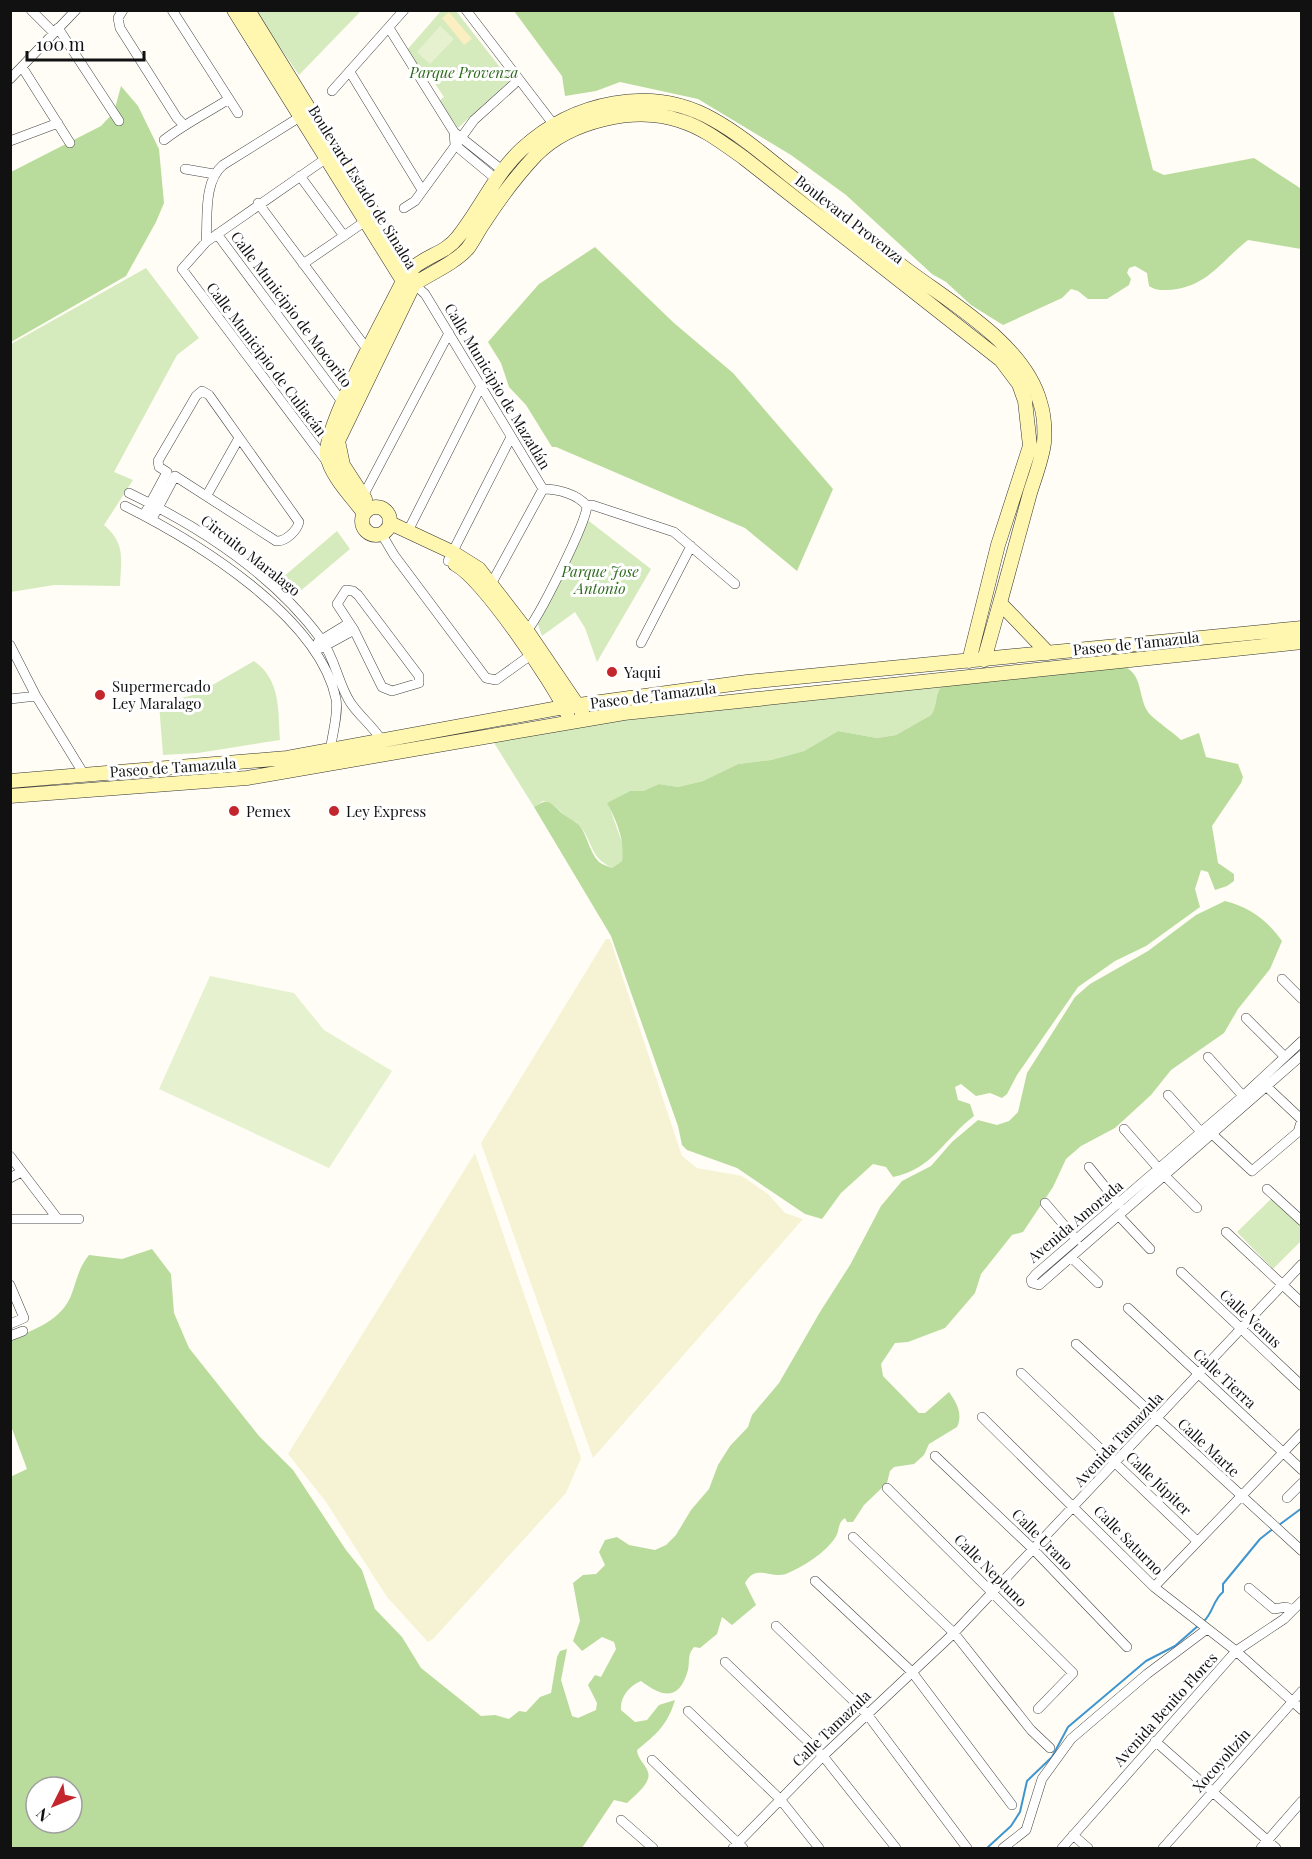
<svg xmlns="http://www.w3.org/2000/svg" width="1312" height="1859" viewBox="0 0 1312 1859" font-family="'Playfair Display',serif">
	<rect width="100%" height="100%" fill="#fffdf5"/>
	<path fill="#f6f3d4" d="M 606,939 L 610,939 L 682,1156 L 697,1168 L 742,1176 L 768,1194 L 785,1213 L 803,1219 L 593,1458 L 481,1143 Z
		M 475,1153 L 581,1458 L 566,1493 L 434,1638 L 428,1642 L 387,1597 L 326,1502 L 288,1454 Z"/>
	<path fill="#d5ebbd" d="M 255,11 L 361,11 L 299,75 Z
		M 441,11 L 456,11 L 510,80 L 458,128 L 439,101 L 444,97 L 424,67 L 420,70 L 406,51 Z
		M 146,268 L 199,338 L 177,355 L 114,472 L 133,480 L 104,525 C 126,544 121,559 120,586 L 54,585 L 11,592 L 11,344 Z
		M 585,518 L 651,569 L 597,662 L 585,628 L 575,612 L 542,636 L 537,622 Z
		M 337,531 L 350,549 L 298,593 L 282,578 Z
		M 254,661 C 281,680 278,710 280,740 L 198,753 L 163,755 L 159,704 L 197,694 Z
		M 942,686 C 934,694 938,706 931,715 L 896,735 L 877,738 L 838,731 L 804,751 L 771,760 L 738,764 L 703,781 L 678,787 L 659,784 L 643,791 L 630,791 L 608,803 L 624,848 L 622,861 L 612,868 C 588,856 594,841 578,824 C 574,820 566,818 562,813 C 555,806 553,803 543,801 L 534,807 L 491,738 L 588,721 Z
		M 1275,1195 L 1301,1223 L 1301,1241 L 1273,1269 L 1237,1232 Z"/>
	<path fill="#b9dc9c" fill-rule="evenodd" d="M 514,11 L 1113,11 L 1153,170 L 1164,175 L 1254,158 L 1300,188 L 1301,249 L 1248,240 C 1220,262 1206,289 1166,290 C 1159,290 1155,290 1149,286 L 1147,273 L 1135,266 L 1129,268 L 1127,273 L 1131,279 L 1129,285 L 1107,299 L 1088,299 L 1078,291 L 1071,289 L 1062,298 L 1003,325 L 971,305 L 946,282 L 932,274 L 846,195 L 791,155 L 698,99 L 620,82 L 596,91 L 565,96 L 562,76 Z
		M 121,86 L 138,106 L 159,149 L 164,203 L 156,222 L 126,276 L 11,342 L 11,172 L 101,126 L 114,112 Z
		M 595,247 L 674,323 L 733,373 L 833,489 L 797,571 L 745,528 L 556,447 L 552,447 L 526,405 L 509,387 L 501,363 L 488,342 L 539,284 Z
		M 1120,665 C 1144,672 1137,695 1148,712 C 1152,718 1174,733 1181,740 L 1199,733 L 1206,757 L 1238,764 L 1243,777 L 1241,783 L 1212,826 L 1218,863 L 1234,874 L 1234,881 L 1227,886 L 1215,890 L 1208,872 L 1201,870 L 1195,889 L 1200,907 L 1146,946 L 1115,961 L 1078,987 L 1017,1075 L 1007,1094 L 1002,1098 L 990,1093 L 976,1096 L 961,1084 L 955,1087 L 958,1100 L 970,1104 L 974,1116 C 945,1138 933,1169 893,1177 L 886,1167 L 873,1164 L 841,1193 L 822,1219 L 805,1214 L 737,1168 L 687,1150 L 682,1145 L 678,1126 L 611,936 L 534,807 C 550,796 551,804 563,814 C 568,818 575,821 579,825 C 588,836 589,852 599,862 C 603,865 608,866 612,868 L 622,861 C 625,840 617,822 607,803 L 630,791 L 643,791 L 659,784 L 678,787 L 703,781 L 738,764 L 771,760 L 804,751 L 838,731 L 877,738 L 896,735 L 931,715 C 938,706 934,694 942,686 Z
		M 1225,901 C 1250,907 1268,921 1282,941 L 1270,969 L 1238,1009 L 1224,1033 L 1171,1070 L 1151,1095 L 1115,1128 L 1081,1146 L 1066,1159 L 1053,1187 L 1023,1232 L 1012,1235 L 1008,1240 L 981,1274 L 975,1293 L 945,1328 L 908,1342 L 895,1343 L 881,1364 L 883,1376 L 919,1413 L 925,1413 L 949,1392 C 957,1403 963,1414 957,1427 L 929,1444 L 924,1455 L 914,1464 L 894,1467 L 890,1471 L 887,1483 L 864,1505 L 853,1522 L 847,1522 L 845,1518 C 837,1523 840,1531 835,1538 C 825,1553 803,1567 786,1574 C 769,1579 756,1563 745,1583 L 756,1605 L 732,1625 L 722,1617 L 717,1634 L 700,1648 L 694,1647 C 687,1655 690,1661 688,1670 C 679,1702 662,1697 641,1681 C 629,1686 620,1697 621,1710 L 635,1722 L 647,1720 L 659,1705 L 675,1700 C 668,1724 656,1735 637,1750 C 638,1760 645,1763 648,1772 C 652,1783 634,1796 627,1803 L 614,1800 L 582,1848 L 11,1848 L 10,1477 L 27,1469 L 11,1426 L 11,1339 C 34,1330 63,1320 72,1293 C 77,1279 79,1267 89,1255 L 122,1259 L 152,1249 L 171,1274 L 174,1313 L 189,1348 L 259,1436 L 293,1470 L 346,1550 L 362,1570 L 375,1609 L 402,1637 L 421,1668 L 481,1716 L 495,1715 L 509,1719 L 519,1711 L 526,1712 L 540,1697 L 551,1693 L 557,1657 L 560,1651 L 567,1649 L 561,1680 L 572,1716 L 578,1718 L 596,1710 L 597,1703 L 588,1685 L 595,1675 L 601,1677 L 616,1649 L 614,1642 L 602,1637 L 582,1651 L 573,1641 L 580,1621 L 573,1583 L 583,1575 L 596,1574 L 605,1565 L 599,1552 L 605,1540 L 617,1537 L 629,1545 L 655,1550 L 666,1545 L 676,1535 L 691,1510 L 709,1489 L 718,1465 L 730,1446 L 748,1427 L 752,1415 L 779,1383 L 820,1312 L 850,1265 L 881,1206 L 902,1181 L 931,1166 L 952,1142 L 978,1120 L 997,1125 L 1009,1121 L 1018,1112 L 1027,1073 L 1075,997 L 1090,984 L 1148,951 L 1196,915 ZM 36,1787 L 72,1787 L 72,1823 L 36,1823 Z"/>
	<path fill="#fbeec1" d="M 449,12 L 472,39 L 464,45 L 442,18 Z"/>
	<path fill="#e6f2cf" d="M 440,26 L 454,39 L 430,64 L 417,52 Z
		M 210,976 L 294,993 L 324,1030 L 392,1071 L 329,1168 L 159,1089 Z"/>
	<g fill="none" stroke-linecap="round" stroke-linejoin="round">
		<path stroke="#3f96cf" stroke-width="2" d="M 1279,1525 L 1302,1508
			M 1204,1621 C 1213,1613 1213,1600 1223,1592 L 1223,1584 L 1260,1539 L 1274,1528
			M 987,1848 L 1011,1826 L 1020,1812 L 1027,1781 L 1052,1757 L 1068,1727 L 1146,1661 L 1175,1646 L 1199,1625"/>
		<g stroke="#444" stroke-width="10">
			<path id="street" d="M 31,10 L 54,33
				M 123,10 L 118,18 L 120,28 L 177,118 L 184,125
				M 172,10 L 238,113
				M 466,10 L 554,125
				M 58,28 L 119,121
				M 389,28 L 454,132
				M 22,67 L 70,143
				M 350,72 L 422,190
				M 10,79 L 76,10
				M 332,91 L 404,10
				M 164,140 C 184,124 207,113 229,99
				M 10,141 L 58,123
				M 185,169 L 214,174
				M 300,176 L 344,236
				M 496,179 L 455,145 L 454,132 L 502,170
				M 258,203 L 370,353
				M 404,208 L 415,201 L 474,120 L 514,84
				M 217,234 L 343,403
				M 206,242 C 208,218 203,182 223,165 L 303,115
				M 303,264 L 370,218
				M 414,284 L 425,294 L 543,489 C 558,489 577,494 587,506 C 586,523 538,620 525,633
				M 327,462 L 182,269 L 206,242 L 331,155
				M 129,493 C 200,527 274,575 321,639 C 335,658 338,683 350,702 C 359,716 373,726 382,741 L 376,756
				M 207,495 L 239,438
				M 361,500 L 449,333
				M 125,506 C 195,541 319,616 336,699 C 339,715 331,737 330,754
				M 587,506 L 592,505 L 674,532 L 735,584
				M 144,515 L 167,472 L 159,467 L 158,461 L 196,396 L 202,391 L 209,395 L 299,522 C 297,531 285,542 276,541 L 175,476 L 152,519
				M 408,531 L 481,386
				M 381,533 L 394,555 L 486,678 L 496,680 L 535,652
				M 448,561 L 511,437
				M 489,588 L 543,489
				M 346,590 L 353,591 L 358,595 L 419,676 L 419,683 L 392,691 L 382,687 L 354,630 L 337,604 Z
				M 318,642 L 349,623
				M 641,643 L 691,546
				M 10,645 L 36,696 L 85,776
				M 321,648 L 354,630
				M 10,699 L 36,696
				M 1282,979 L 1302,999
				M 1246,1018 L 1285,1057
				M 1302,1041 L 1243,1096 L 1036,1274 L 1031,1280 L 1032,1283 L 1039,1285 L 1302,1055
				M 1208,1057 L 1243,1096
				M 1267,1087 L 1301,1119
				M 1168,1095 L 1201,1132
				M 1124,1129 L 1159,1169
				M 1210,1132 L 1252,1171 L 1298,1132 L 1302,1119
				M 10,1156 L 57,1218
				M 1089,1167 L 1119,1204
				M 1165,1176 L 1197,1208
				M 10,1178 L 21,1172
				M 1267,1189 L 1302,1221
				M 1045,1203 L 1077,1240
				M 1120,1217 L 1150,1249
				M 10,1219 L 79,1219
				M 1226,1232 L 1302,1303
				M 1072,1258 L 1098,1283
				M 1181,1272 L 1302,1386
				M 10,1285 L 24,1318 L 10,1324
				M 1128,1308 L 1302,1470
				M 10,1336 L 23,1331
				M 1076,1344 L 1302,1551
				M 1021,1373 L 1197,1541
				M 982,1417 L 1154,1587 L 1236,1651 L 1302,1710
				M 935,1456 L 1034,1550 L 1127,1647
				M 887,1488 L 1073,1673 L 1038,1709
				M 1287,1498 L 1302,1483
				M 853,1537 L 954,1633 L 1031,1730 L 1050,1748
				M 815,1581 L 912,1672 L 1012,1805
				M 1154,1587 L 1302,1433
				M 1249,1588 L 1274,1609 L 1286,1607 L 1293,1610
				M 776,1626 L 867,1714 L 967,1848
				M 725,1662 L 823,1756 L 896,1848
				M 688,1711 L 780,1799 L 819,1848
				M 1155,1741 L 1276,1848
				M 652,1760 L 743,1848
				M 621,1820 L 653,1848
				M 1073,1835 L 1088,1848
				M 733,1848 L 823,1756 L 954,1633 L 1302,1264
				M 1003,1848 L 1026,1830 L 1042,1779 L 1071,1739 L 1147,1674 L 1207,1629
				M 1062,1848 L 1236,1651 L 1284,1619 L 1302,1601
				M 1163,1848 L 1302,1691
				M 1261,1848 L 1302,1801"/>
		</g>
		<g stroke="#333" stroke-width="15">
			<path id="secondary" d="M 234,10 L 403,281 C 388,312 323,428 327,455 C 330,475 352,497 364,513
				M 248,10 L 414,279 L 414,284 L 338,441 L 343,465 L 365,499
				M362 521a14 14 0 1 1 28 0a14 14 0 1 1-28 0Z
				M 390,523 L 452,552 L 479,569 L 527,631 L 582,712
				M 455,564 C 483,579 552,681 567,713
				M 984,660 L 1000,603
				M 969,661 L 998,545 L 1030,446 L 1025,401 L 1019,384 L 1001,360 L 744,158 C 724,144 704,128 681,121 C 635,105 570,121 536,155 C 517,175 500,198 485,221 C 479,229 474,240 468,248 C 455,263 431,273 414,284 L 403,281 C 416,256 443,257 458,237 C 481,208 495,174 522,149 C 573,102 651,84 714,120 C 741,135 765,156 789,175 C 826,204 862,234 898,263 C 945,300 1024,342 1040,402 C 1044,414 1045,429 1044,443 C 1042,459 1035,477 1030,493 C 1020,529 1010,566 1000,603 L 1048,653
				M 10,781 L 287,758 L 564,707 L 747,682 L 1302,628
				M 10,796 L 247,778 L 624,713 L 1302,642"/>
		</g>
		<use href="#street" stroke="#fff" stroke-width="9"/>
		<use href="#secondary" stroke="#fff6b0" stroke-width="14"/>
	</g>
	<g fill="#c4262e" stroke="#fff" stroke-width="2">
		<circle cx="612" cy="672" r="6"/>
		<circle cx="100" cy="695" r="6"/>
		<circle cx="234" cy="811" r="6"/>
		<circle cx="334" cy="811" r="6"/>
	</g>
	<g text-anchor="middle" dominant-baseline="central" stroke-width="6" stroke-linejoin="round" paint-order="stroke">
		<g font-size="15" font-style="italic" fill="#2f6b1f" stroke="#fff">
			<text x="464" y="72">Parque Provenza</text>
			<text x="600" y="571">Parque Jose<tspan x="600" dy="17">Antonio</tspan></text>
		</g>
		<g font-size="15" fill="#111" stroke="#fff">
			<text transform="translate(363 187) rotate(58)">Boulevard Estado de Sinaloa</text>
			<text transform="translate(850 219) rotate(38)">Boulevard Provenza</text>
			<text transform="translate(292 309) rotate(53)">Calle Municipio de Mocorito</text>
			<text transform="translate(267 359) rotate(53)">Calle Municipio de Culiacán</text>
			<text transform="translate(498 386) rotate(59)">Calle Municipio de Mazatlán</text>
			<text transform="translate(251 555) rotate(38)">Circuito Maralago</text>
			<text transform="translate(1136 643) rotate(-6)">Paseo de Tamazula</text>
			<text transform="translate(653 695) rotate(-7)">Paseo de Tamazula</text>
			<text transform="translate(173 767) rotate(-4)">Paseo de Tamazula</text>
			<text transform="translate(1075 1221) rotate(-40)">Avenida Amorada</text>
			<text transform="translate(1251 1318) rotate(43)">Calle Venus</text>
			<text transform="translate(1225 1378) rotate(43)">Calle Tierra</text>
			<text transform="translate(1118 1439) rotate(-47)">Avenida Tamazula</text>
			<text transform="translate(1209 1447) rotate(43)">Calle Marte</text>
			<text transform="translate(1159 1483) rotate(44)">Calle Júpiter</text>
			<text transform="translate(1043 1539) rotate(45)">Calle Urano</text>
			<text transform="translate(1129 1540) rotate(45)">Calle Saturno</text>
			<text transform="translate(991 1570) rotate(45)">Calle Neptuno</text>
			<text transform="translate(1165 1709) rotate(-48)">Avenida Benito Flores</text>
			<text transform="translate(831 1728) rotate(-44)">Calle Tamazula</text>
			<text transform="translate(1221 1760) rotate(-49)">Xocoyoltzin</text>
		</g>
		<g font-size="15" fill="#111" stroke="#fff" text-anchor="start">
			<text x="624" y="672">Yaqui</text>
			<text x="112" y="686">Supermercado<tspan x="112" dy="17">Ley Maralago</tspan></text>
			<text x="246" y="811">Pemex</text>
			<text x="346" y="811">Ley Express</text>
		</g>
	</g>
	<rect width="1312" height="1859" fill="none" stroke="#111111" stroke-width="24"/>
	<g transform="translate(54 1805) rotate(227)"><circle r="28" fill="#ffffff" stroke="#a0a0a0" stroke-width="1.5"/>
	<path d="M0-4.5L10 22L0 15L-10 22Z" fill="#c4262e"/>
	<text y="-9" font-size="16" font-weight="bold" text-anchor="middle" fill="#111111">N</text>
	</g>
	<path d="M27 51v9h117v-9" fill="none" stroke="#111111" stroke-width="3"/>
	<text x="36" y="51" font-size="18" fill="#111111" stroke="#ffffff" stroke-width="4.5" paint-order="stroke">100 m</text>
</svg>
